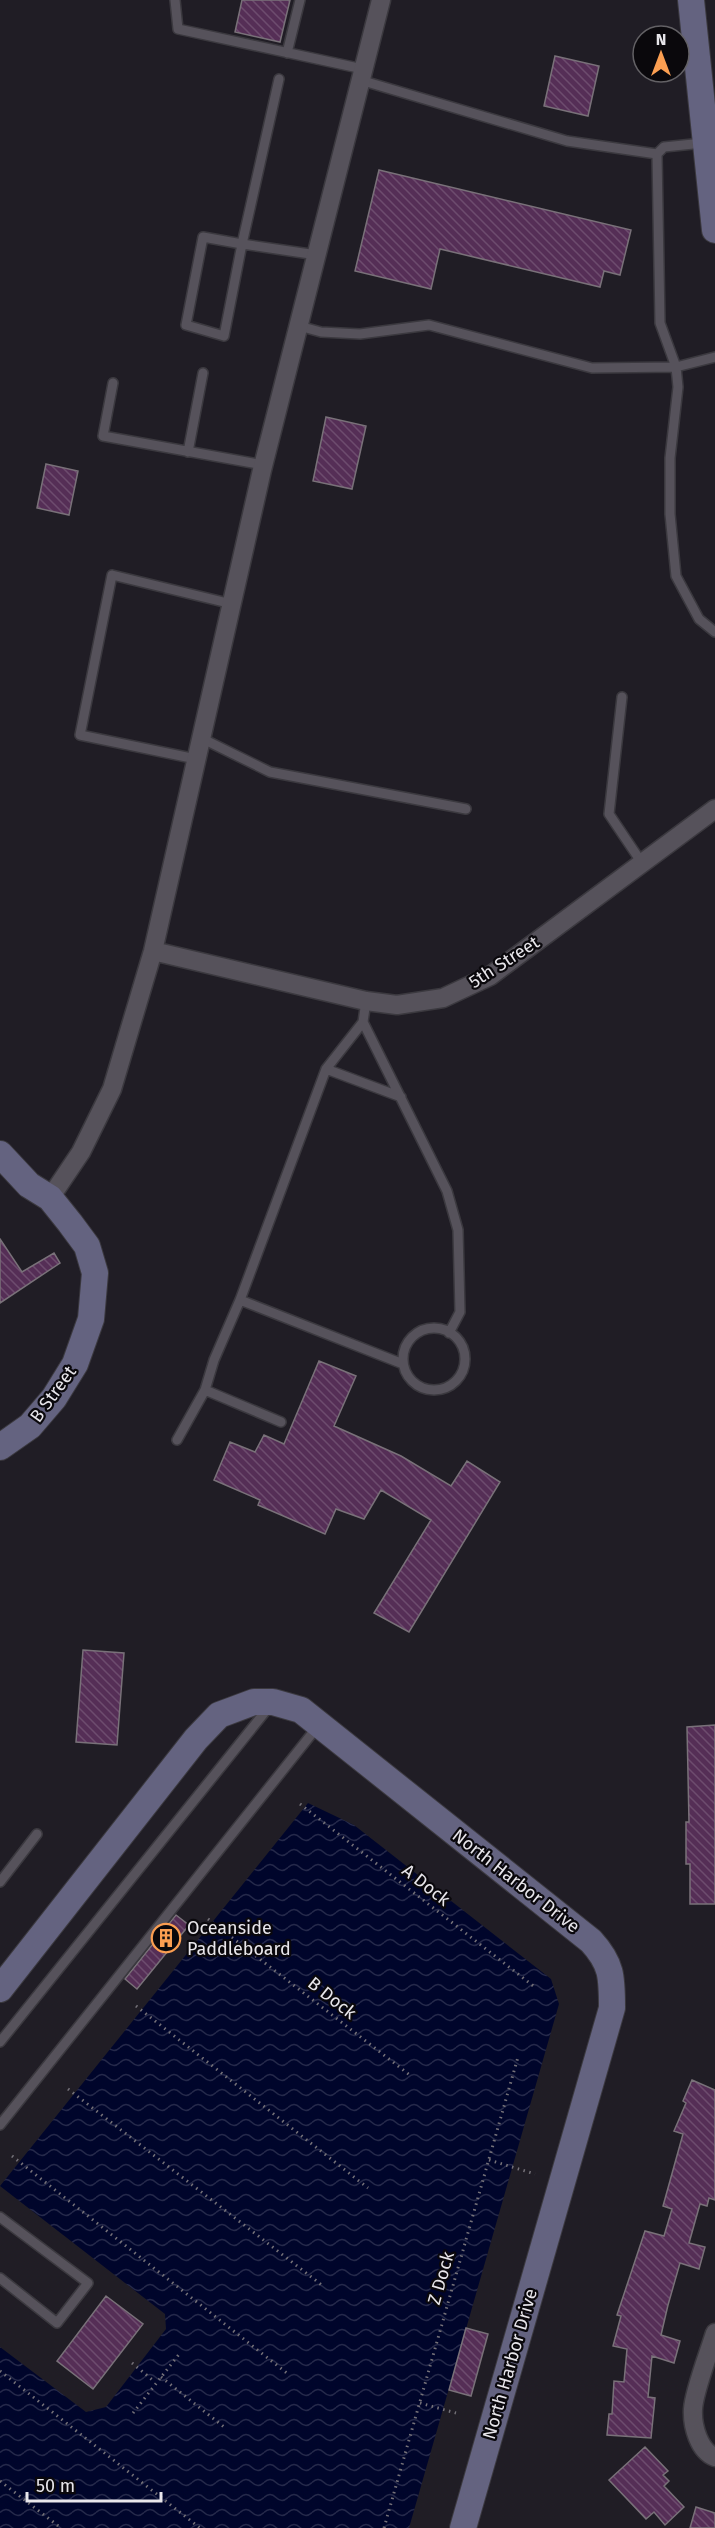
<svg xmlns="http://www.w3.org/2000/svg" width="715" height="2528" viewBox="0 0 715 2528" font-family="'Fira Sans',sans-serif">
	<defs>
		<pattern id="water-waves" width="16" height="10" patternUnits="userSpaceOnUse" patternTransform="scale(1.5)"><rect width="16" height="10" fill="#00052b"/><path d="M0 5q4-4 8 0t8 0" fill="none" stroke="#25294a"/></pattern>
		<pattern id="building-back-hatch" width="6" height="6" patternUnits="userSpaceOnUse" patternTransform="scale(1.5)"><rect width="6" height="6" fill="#552e56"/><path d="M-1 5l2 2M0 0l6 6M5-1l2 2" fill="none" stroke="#6d4c6e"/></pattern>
	</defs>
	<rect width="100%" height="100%" fill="#201d25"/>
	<path fill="url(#water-waves)" d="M 308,1803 L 354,1825 L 551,1979 L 559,2004 L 409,2528 L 0,2528 L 0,2347 L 86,2412 L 106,2407 L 166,2329 L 165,2314 L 0,2186 Z"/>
	<path fill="url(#building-back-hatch)" stroke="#797179" stroke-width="1.5" d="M 242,0 L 290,0 L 280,42 L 235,32 Z
		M 555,56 L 599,66 L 588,116 L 544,106 Z
		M 379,170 L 631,230 L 620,275 L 604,271 L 600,287 L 440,249 L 431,289 L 355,271 Z
		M 326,417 L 366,426 L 352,489 L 313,481 Z
		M 46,464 L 78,471 L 69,515 L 37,508 Z
		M 0,1239 L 22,1272 L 54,1253 L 60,1263 L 0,1303 Z
		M 319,1361 L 356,1376 L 334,1426 L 401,1456 L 451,1486 L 467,1461 L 500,1482 L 409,1632 L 374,1613 L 431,1520 L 381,1490 L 364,1519 L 336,1509 L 325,1534 L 258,1505 L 260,1500 L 214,1480 L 230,1442 L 255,1452 L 264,1435 L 284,1444 Z
		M 83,1650 L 124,1653 L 117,1745 L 76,1742 Z
		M 715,1725 L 715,1904 L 690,1904 L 690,1864 L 686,1864 L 686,1822 L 689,1822 L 687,1727 Z
		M 176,1915 L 189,1925 L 137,1989 L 125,1979 Z
		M 692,2080 L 715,2090 L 715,2200 L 709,2198 L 707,2206 L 700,2204 L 689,2243 L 705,2247 L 699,2269 L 680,2263 L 668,2305 L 661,2335 L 680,2341 L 674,2363 L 652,2356 L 648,2397 L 655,2398 L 651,2438 L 607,2435 L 609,2414 L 612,2414 L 614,2381 L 624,2382 L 627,2349 L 613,2346 L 621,2316 L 617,2315 L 645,2231 L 664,2236 L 672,2209 L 663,2206 L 683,2134 L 674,2131 L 686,2103 L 683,2101 Z
		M 106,2296 L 143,2324 L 93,2389 L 57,2361 Z
		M 466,2328 L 488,2334 L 471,2396 L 449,2390 Z
		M 645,2447 L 668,2471 L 663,2475 L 669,2481 L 664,2486 L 684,2507 L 665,2525 L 654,2512 L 646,2519 L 609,2480 Z
		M 696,2507 L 715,2513 L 715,2528 L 690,2528 Z"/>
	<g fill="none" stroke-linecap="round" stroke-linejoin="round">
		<g stroke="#3b393f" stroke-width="12">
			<path id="lane" d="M 175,0 L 178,29 L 363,69
				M 287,53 L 300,0
				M 279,79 L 242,244 L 203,237 L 186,325 L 224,336 L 242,244 L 317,255
				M 360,80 L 567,141 L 657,154
				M 299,326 L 321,332 L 360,334 L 429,325 L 592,368 L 676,367 L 660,323 L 657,154 L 664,147 L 703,143
				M 715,357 L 676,367 L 678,387 L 670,458 L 670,514 L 676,576 L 699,619 L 715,632
				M 113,383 L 103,436 L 264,465
				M 188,452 L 203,373
				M 622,697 L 609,814 L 642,863
				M 201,738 L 270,772 L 466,809
				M 196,759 L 80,735 L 112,575 L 232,604
				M 363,1022 L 447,1191 L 458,1230 L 460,1312 L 449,1333
				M 326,1069 L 401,1097
				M 240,1300 L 403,1364
				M403 1359a31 31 0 1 1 62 0a31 31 0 1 1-62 0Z
				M 205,1390 L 281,1422
				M 177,1440 L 205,1390 L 214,1360 L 240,1300 L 326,1069 L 363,1022 L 366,1001
				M 0,1882 L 37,1834
				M 0,2042 L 269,1707
				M 0,2125 L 318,1726
				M 0,2217 L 88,2283 L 57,2323 L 0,2278"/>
		</g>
		<g stroke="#3b393f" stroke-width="21">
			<path id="street" d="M 153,951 L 366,1001 L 397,1005 L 443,998 L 490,976 L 715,809
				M 50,1198 L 81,1152 L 112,1089 L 153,951 L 262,470 L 381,0
				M 715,2333 C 709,2353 694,2391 693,2409 C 692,2426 699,2451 715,2457"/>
		</g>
		<g stroke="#3b393f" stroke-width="28">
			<path id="secondary" d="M 691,0 L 715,230
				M 0,1154 L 29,1185 L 50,1198 L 70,1223 L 87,1246 L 95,1273 L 91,1319 L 75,1364 L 54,1398 L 30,1426 L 0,1447
				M 0,1989 L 196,1739 L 219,1715 L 254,1702 L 273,1702 L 301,1710 L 591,1941 C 612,1964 612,1977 612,2008 L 463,2528"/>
		</g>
		<path stroke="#757279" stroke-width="3" stroke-dasharray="1.5 4.5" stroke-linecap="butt" d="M 300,1804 L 536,1988
			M 208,1919 L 411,2076
			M 136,2006 L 368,2188
			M 68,2089 L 323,2286
			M 12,2156 L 288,2374
			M 489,2160 L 535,2174
			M 132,2363 L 155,2382
			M 0,2371 L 200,2528
			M 161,2377 L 224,2427
			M 420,2403 L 456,2413
			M 133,2413 L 180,2353
			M 0,2481 L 61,2528
			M 384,2528 L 518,2057"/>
		<use href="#lane" stroke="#56525b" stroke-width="9"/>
		<use href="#street" stroke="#56525b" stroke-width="18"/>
		<use href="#secondary" stroke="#646380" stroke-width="26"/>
	</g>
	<defs>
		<g id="building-ring" transform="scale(1.5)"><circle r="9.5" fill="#0a080c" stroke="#fb9e51" stroke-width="1.5"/><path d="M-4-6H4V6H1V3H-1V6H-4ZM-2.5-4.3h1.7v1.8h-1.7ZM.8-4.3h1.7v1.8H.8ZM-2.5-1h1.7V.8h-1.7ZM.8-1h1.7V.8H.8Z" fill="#fb9e51"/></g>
	</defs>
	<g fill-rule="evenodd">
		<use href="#building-ring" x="166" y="1938"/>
	</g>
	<g text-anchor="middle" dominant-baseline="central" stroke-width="4.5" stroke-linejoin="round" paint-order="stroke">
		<g font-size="18" fill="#e8e6eb" stroke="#0a080c">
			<text transform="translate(504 962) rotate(-33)">5th Street</text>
			<text transform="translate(53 1394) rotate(-54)">B Street</text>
			<text transform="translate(516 1881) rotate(38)">North Harbor Drive</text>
			<text transform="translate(426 1885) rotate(38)">A Dock</text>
			<text transform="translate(332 1998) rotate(38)">B Dock</text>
			<text transform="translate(441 2278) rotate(-74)">Z Dock</text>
			<text transform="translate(510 2364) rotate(-74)">North Harbor Drive</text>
		</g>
		<g font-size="18" fill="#e8e6eb" stroke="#0a080c" text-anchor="start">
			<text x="187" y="1928">Oceanside<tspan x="187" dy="21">Paddleboard</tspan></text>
		</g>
	</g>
	<g transform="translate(661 54)"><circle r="28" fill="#0a080c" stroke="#636165" stroke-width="1.5"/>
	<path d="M0-4.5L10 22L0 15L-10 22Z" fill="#fb9e51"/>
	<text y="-9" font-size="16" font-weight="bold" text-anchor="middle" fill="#e8e6eb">N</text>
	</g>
	<path d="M27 2492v9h134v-9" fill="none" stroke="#e8e6eb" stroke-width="3"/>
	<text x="36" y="2492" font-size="18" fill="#e8e6eb" stroke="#0a080c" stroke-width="4.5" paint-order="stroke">50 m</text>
</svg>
